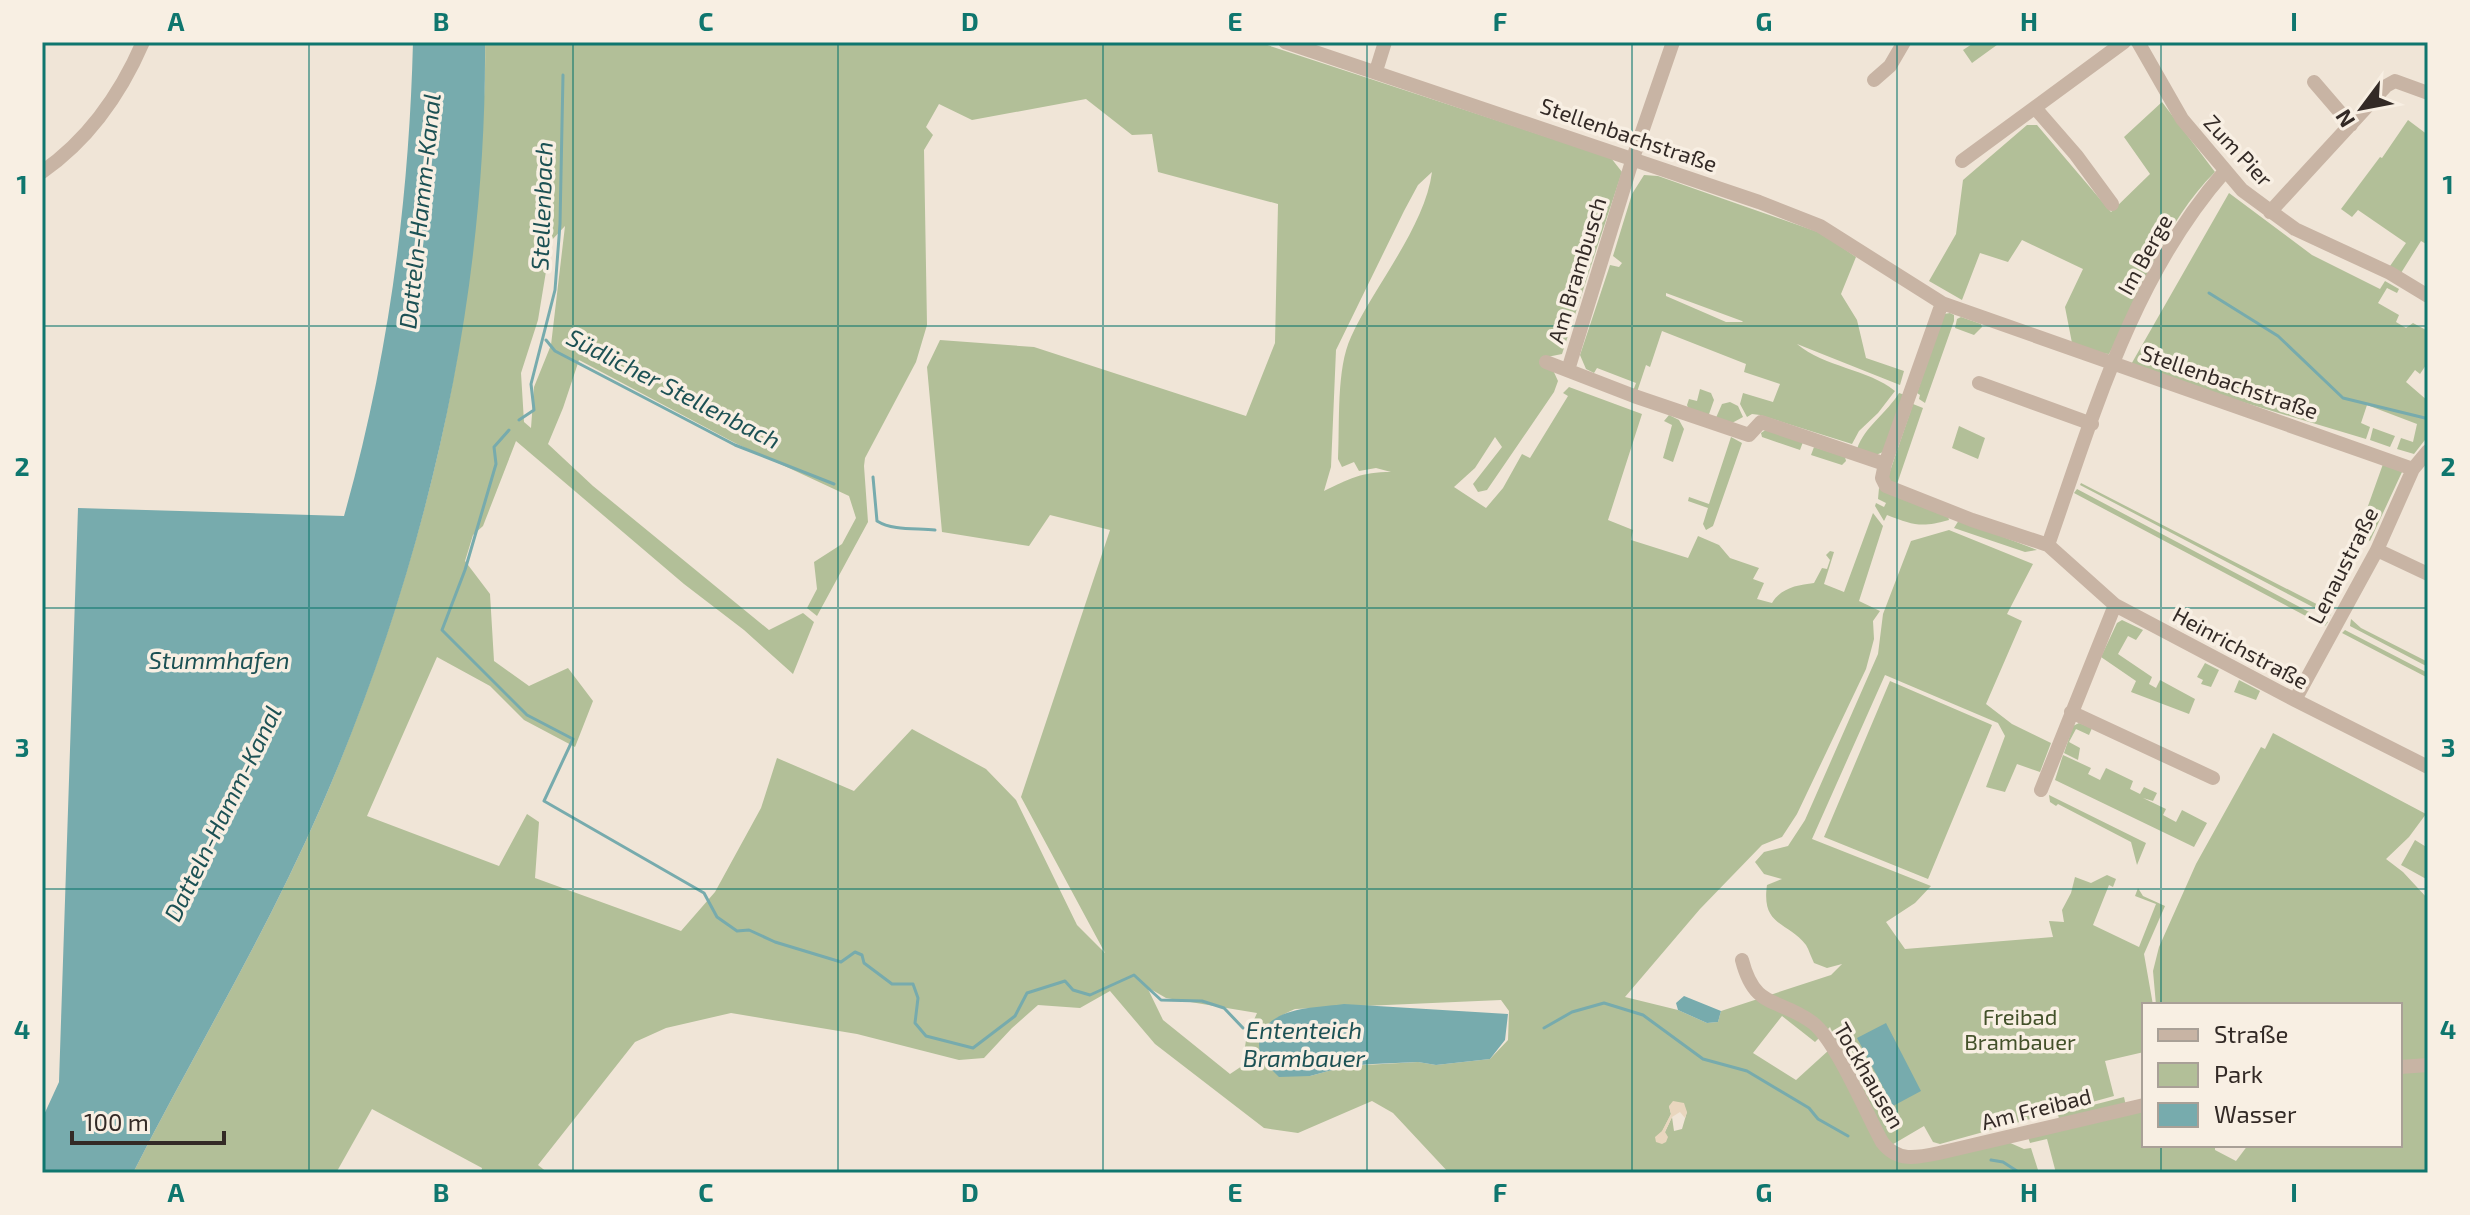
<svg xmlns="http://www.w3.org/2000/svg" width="2470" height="1215" viewBox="0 0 2470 1215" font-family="'Exo 2',sans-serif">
	<rect width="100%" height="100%" fill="#f0e5d7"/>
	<path fill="#b2bf98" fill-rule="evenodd" d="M 485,42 L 1258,42 L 1611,158 L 1622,172 L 1562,354 L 1547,357 L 1558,381 L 1554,392 L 1487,490 L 1478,492 L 1473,484 L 1502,447 L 1495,437 L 1475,468 L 1454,487 L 1486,508 L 1503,488 L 1522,454 L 1530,458 L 1568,396 L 1563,393 L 1569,387 L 1642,414 L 1608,520 L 1633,530 L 1631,540 L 1688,558 L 1698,536 L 1719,545 L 1730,558 L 1759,568 L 1753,579 L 1764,583 L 1757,599 L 1772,603 C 1781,588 1797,585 1814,583 L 1822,568 L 1827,569 L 1830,560 L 1826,555 L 1830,551 L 1834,552 L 1824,584 L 1844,592 L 1873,513 L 1883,526 L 1859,601 L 1880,611 L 1873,621 L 1874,639 L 1866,669 L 1797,814 L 1782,837 L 1762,845 L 1700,909 L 1625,997 L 1678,1010 L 1707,1023 L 1718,1022 L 1721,1011 L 1831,975 L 1842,964 L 1827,968 L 1814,963 C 1811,957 1809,950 1806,945 C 1788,921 1761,927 1767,885 L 1782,879 L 1764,874 L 1755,862 L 1764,852 L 1788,846 L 1805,820 L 1878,654 L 1883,614 L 1911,541 L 1949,530 L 2033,564 L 2007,614 L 2022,621 L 1986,704 L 2012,724 L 2051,743 L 2040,772 L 2017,764 L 2005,792 L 1986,787 L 2005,736 L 1998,723 L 1885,675 L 1812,839 L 1931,886 L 1915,903 L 1886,922 L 1905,949 L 2053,937 L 2049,921 L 2064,922 L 2062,910 L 2071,893 L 2075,877 L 2091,883 L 2107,875 L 2116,879 L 2113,887 L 2109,885 L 2093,925 L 2139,947 L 2156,904 L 2135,896 L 2138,888 L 2143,896 L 2165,906 L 2144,954 L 2153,1005 L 2144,1005 L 2144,1052 L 2105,1061 L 2114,1096 L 1940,1144 L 1933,1142 L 1924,1126 L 1890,1146 L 1831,1036 L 1833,1034 L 1830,1027 L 1815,1042 L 1782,1016 L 1753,1053 L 1796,1080 L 1829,1050 L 1887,1155 L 2008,1142 L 2024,1149 L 2031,1148 L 2039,1173 L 1449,1173 L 1393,1113 L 1372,1101 L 1298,1133 L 1264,1128 L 1155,1044 L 1110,991 L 1080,1008 L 1038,1005 L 1012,1028 L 984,1058 L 959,1060 L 857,1034 L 731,1013 L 666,1028 L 635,1042 L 538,1165 L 548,1173 L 481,1173 L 482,1168 L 372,1109 L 336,1173 L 133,1173 C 195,1051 267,932 321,807 C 377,677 425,529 451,391 C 465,320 473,247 478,175 C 482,131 486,87 485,42 ZM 1086,99 L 1132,135 L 1152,134 L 1158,172 L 1278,204 L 1275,343 L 1246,416 L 1034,347 L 940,340 L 927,367 L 942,532 L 1029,546 L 1050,515 L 1110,530 L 1021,797 L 1105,953 L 1077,925 L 1016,800 L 986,769 L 912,729 L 854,791 L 777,758 L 761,808 L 715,892 L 681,931 L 535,878 L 539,822 L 527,814 L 499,866 L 367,816 L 437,657 L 490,686 L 524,720 L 575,747 L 593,701 L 568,668 L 529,686 L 494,661 L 490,594 L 465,561 L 473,535 L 483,526 L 516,441 L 684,584 L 744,630 L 793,674 L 814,622 L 803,613 L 769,630 L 593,486 L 548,444 L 563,408 L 579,360 L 735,443 L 849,496 L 856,518 L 842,544 L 814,562 L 817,589 L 807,608 L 817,616 L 868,522 L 864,466 L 865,458 L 916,362 L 927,325 L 924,150 L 933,135 L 926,127 L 939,104 L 972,120 ZM 1432,172 C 1425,227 1374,286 1351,337 C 1336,369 1340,423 1338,459 L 1342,467 L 1354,462 L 1359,471 L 1376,468 L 1391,472 C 1361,472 1349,479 1324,491 L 1331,467 L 1336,350 L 1404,211 L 1418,185 ZM 565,226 L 551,345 L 534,387 L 531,428 L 524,422 L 521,373 L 538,320 L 551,241 ZM 1147,987 L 1166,998 L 1257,1013 L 1249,1031 L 1256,1037 L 1247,1034 L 1242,1066 L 1230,1074 L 1163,1020 ZM 1501,1000 L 1509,1011 L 1508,1040 L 1490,1059 L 1436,1065 L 1418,1062 L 1347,1066 L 1310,1076 L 1260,1058 C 1259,1027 1269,1021 1295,1009 ZM 1669,1106 L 1687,1112 L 1682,1129 L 1674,1131 L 1672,1117 L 1665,1132 L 1662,1132 L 1671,1114 Z
		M 1975,42 L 2001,42 L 1972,63 L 1963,50 Z
		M 2162,102 L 2215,172 C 2161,226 2145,290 2109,354 L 2098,353 L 2072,343 L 2065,307 L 2083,269 L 2022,240 L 2008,262 L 1980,253 L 1962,300 L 1929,281 L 1956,234 L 1963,180 L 2027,125 L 2037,125 L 2111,212 L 2150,174 L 2124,137 Z
		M 2408,120 L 2428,135 L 2428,245 L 2421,241 L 2401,273 L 2390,266 L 2406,243 L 2358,210 L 2352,217 L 2341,209 L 2380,157 L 2382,158 Z
		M 1644,175 L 1658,176 L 1821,233 L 1856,257 L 1841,294 L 1857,320 L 1866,358 L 1904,371 L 1900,385 L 1797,344 C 1824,367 1868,369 1895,391 L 1878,413 L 1859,431 L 1852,444 L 1760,415 L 1752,414 L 1747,417 L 1740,404 L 1743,393 L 1773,402 L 1780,384 L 1744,372 L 1746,364 L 1662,331 L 1650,367 L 1646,365 L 1637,392 L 1633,391 L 1636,383 L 1597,368 L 1594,373 L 1586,369 L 1580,355 L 1610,265 L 1619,267 L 1622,263 L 1613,256 L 1632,194 ZM 1666,293 L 1742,321 L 1743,322 L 1726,322 L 1666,296 Z
		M 2229,193 L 2312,255 L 2380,289 L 2385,281 L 2399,289 L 2397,293 L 2387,288 L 2378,303 L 2399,315 L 2396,322 L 2406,328 L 2413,323 L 2426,330 L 2428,328 L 2428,347 L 2425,353 L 2428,355 L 2428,362 L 2420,374 L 2415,370 L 2406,382 L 2428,401 L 2428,436 L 2414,454 L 2397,449 L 2401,438 L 2413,442 L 2417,424 L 2367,405 L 2361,423 L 2370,427 L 2366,439 L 2129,368 Z
		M 1950,313 L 1954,315 L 1954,321 L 1925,403 L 1919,399 L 1920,395 L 1917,393 L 1944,314 Z
		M 1961,317 L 1981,324 L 1982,327 L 1974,335 L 1955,328 L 1957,319 Z
		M 1700,389 L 1711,393 L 1714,400 L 1708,417 L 1689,410 L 1687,405 L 1689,399 L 1697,401 Z
		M 1899,393 L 1905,395 L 1883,452 L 1876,455 L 1857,449 C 1865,426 1887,413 1899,393 Z
		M 1730,402 L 1738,406 L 1743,417 L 1732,423 L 1715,420 L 1722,404 Z
		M 1913,404 L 1923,408 L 1896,487 L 1891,484 L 1888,477 Z
		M 1669,415 L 1679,420 L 1684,429 L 1673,462 L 1663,458 L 1672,425 L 1664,421 Z
		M 1959,426 L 1985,438 L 1978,459 L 1952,448 Z
		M 2373,428 L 2395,436 L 2390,447 L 2370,440 Z
		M 1767,429 L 1803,442 L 1800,450 L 1762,437 L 1761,433 Z
		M 1731,437 L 1742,443 L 1713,526 L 1706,530 L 1703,524 L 1708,508 L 1688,501 L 1689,497 L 1709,504 Z
		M 1814,447 L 1845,457 L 1846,461 L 1842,465 L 1811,455 Z
		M 2383,464 L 2402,472 L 2370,541 L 2358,534 Z
		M 2081,483 L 2332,612 L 2330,616 L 2080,485 Z
		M 1879,488 L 1941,514 L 1947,513 L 1949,520 C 1921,528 1913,525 1887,515 L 1884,521 L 1875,506 L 1876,503 L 1884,507 L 1886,503 L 1878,499 Z
		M 2077,489 L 2328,622 L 2325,626 L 2319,623 L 2074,493 Z
		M 1959,520 L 2037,550 L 2025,552 L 1954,528 Z
		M 2351,619 L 2361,628 L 2428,662 L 2428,667 L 2350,626 Z
		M 2122,620 L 2143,630 L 2136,640 L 2128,636 L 2118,654 L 2152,677 L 2149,684 L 2156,688 L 2160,680 L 2195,699 L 2189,714 L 2131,692 L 2136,681 L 2101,657 L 2117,623 Z
		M 2345,630 L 2428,673 L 2428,678 L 2342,633 Z
		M 2205,663 L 2219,670 L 2211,687 L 2201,684 L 2203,680 L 2197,677 Z
		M 2239,680 L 2260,691 L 2256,700 L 2234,692 Z
		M 1890,681 L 1992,725 L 1928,879 L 1824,837 Z
		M 2079,723 L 2092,728 L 2089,735 L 2076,729 L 2069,742 L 2080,748 L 2078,760 L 2064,753 L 2073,726 Z
		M 2273,733 L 2426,814 L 2409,837 L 2386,859 L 2403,872 L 2428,899 L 2428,1061 L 2400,1064 L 2400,1005 L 2156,1005 L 2153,971 L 2159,947 L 2196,864 L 2261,747 L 2265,749 Z
		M 2063,755 L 2091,768 L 2088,774 L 2100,780 L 2106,768 L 2133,781 L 2130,789 L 2140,794 L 2144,787 L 2157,793 L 2153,801 L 2143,798 L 2166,809 L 2163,815 L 2176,822 L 2182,810 L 2207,823 L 2194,847 L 2055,780 Z
		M 2049,795 L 2146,843 L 2137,865 L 2131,842 L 2058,804 L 2056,806 L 2050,802 Z
		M 2415,840 L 2428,848 L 2428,880 L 2401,865 Z
		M 2428,1068 L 2428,1173 L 2056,1173 L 2047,1139 L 2030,1143 L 2028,1137 L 2142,1110 L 2144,1145 L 2215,1145 L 2215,1150 L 2236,1161 L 2248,1145 L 2400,1145 L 2400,1070 Z
		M 2124,1097 L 2126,1106 L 2059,1119 L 2058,1114 Z"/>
	<path fill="#e9d6be" d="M 1673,1101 L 1684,1103 L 1687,1112 L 1685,1118 L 1680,1112 L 1672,1117 L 1665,1132 L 1668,1137 L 1666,1142 L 1662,1144 L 1656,1142 L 1655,1137 L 1662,1131 L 1671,1114 L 1669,1106 Z"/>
	<path fill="#77abad" d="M 413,42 L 485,42 C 487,303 425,568 321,807 C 267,932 195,1051 133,1173 L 42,1173 L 42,1119 L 59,1082 L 78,508 L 344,516 C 388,361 409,203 413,42 Z
		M 1684,996 L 1721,1011 L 1718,1022 L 1707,1023 L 1678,1010 L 1676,1003 Z
		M 1344,1004 L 1508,1014 L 1505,1040 L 1490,1059 L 1436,1065 L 1418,1062 L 1373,1064 L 1347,1066 L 1310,1076 L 1279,1077 L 1260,1058 C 1260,1052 1258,1044 1260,1039 C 1268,1006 1317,1008 1344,1004 Z
		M 1886,1023 L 1921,1091 L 1893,1106 L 1857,1038 Z"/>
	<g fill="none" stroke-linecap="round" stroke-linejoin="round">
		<path stroke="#77abad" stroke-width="3" d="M 2209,293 L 2278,336 L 2343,398 L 2425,418
			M 546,340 L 555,351 L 735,445 L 834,484
			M 519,420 L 534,410 L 531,384 L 555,290 L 560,224 L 563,75
			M 509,430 L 494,447 L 496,464 L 465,570 L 442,630 L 527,715 L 573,739 L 544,801 L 704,893 L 717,917 L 737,931 L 749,930 L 775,942 L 841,962 L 855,952 L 862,955 L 864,963 L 892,984 L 913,984 L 918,998 L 915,1023 L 926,1036 L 973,1048 L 1015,1016 L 1027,993 L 1065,981 L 1073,990 L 1090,995 L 1134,975 L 1161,1000 L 1202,1001 L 1224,1008 L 1243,1028
			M 873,477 L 877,521 C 893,531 916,528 935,530
			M 1544,1028 L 1572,1012 L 1604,1003 L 1643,1015 L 1703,1059 L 1747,1071 L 1809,1108 L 1818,1119 L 1848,1136
			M 1991,1160 L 2003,1162 L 2020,1173"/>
		<path stroke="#c8b4a4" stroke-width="14" d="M 1285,42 L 1759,202 L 1820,226 L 1942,303 L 2413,469
			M 2138,42 L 2182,119 L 2242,190 L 2295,229 L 2390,273 L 2428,296
			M 1376,71 L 1385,42
			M 1874,80 L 1890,66 L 1904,42
			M 2314,82 L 2351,125
			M 2036,109 L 2076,155 L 2112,204
			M 1962,161 L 2124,42
			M 42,172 C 88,140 121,93 143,42
			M 2270,212 L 2386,86 L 2395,81 L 2428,93
			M 1942,303 L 1885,464 L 1882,478 L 1886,486 L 1972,520 L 2048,545 L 2115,605 L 2295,700 L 2428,767
			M 1546,362 L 1634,396 L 1749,435 L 1761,422 L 1885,464
			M 1568,370 L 1633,158 L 1673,42
			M 1979,383 L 2092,424
			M 2048,545 C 2093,416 2133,275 2225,171
			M 2377,550 L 2428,574
			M 2295,700 L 2377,550 L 2413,469 L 2428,451
			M 2071,712 L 2213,778
			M 2041,790 L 2115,605
			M 1742,960 C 1755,1011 1779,997 1813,1023 C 1836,1041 1866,1113 1882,1142 C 1897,1162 1916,1158 1939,1153 L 2144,1105
			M 2400,1067 L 2428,1065"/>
	</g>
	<path fill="none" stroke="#0f766e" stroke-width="2" stroke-opacity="0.55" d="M 309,42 L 309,1173M 573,42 L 573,1173M 838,42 L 838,1173M 1103,42 L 1103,1173M 1367,42 L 1367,1173M 1632,42 L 1632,1173M 1897,42 L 1897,1173M 2161,42 L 2161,1005M 42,326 L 2428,326M 42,608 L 2428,608M 42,889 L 2428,889M 2161,1145 L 2161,1173"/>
	<g text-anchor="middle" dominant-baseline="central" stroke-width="7" stroke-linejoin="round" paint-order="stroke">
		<g font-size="22" fill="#332a26" stroke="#f8efe3">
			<text transform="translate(1629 134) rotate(19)">Stellenbachstraße</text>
			<text transform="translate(2239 150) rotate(47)">Zum Pier</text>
			<text transform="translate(2144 254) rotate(-61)">Im Berge</text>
			<text transform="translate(1576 270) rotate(-73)">Am Brambusch</text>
			<text transform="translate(2230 381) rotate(19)">Stellenbachstraße</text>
			<text transform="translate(2342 565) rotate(-63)">Lenaustraße</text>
			<text transform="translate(2241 647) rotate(28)">Heinrichstraße</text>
			<text transform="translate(1870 1075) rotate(60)">Tockhausen</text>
			<text transform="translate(2036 1108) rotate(-14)">Am Freibad</text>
		</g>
		<g font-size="22" fill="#43512a" stroke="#f8efe3">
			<text x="2020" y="1016">Freibad<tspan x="2020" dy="25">Brambauer</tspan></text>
		</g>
		<g font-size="24" font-style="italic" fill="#1c5154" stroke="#f8efe3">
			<text transform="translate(541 206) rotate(-88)">Stellenbach</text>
			<text transform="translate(419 211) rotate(-84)">Datteln-Hamm-Kanal</text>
			<text transform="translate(674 388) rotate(27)">Südlicher Stellenbach</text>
			<text x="219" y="659">Stummhafen</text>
			<text transform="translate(222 813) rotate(-64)">Datteln-Hamm-Kanal</text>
			<text x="1304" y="1029">Ententeich<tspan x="1304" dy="28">Brambauer</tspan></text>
		</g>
	</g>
	<rect width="2470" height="1215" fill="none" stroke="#f8efe3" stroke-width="88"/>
	<rect x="2142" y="1003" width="260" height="144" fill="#f8efe3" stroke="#a9a097" stroke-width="2"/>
	<rect x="2158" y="1029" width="40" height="12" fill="#c8b4a4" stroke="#a9a097" stroke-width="2"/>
	<text x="2214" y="1043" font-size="24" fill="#332a26">Straße</text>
	<rect x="2158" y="1063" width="40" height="24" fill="#b2bf98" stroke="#a9a097" stroke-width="2"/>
	<text x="2214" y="1083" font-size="24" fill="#332a26">Park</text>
	<rect x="2158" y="1103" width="40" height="24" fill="#77abad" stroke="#a9a097" stroke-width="2"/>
	<text x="2214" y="1123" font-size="24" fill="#332a26">Wasser</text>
	<g transform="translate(2362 108) rotate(238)" stroke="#f8efe3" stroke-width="6" paint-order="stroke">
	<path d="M0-6L14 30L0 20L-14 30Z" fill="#332a26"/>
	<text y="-12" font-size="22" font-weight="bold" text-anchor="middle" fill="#332a26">N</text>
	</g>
	<path d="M72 1131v12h152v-12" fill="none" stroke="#332a26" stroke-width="4"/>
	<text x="84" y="1131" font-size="24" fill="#332a26" stroke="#f8efe3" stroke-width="6" paint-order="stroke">100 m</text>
	<rect x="44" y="44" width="2382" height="1127" fill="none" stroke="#0f766e" stroke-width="3"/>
	<g font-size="26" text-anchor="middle" font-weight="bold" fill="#0f766e">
		<text x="176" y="31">A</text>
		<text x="441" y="31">B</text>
		<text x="706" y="31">C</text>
		<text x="970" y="31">D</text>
		<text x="1235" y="31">E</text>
		<text x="1500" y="31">F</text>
		<text x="1764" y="31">G</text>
		<text x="2029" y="31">H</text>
		<text x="2294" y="31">I</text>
		<text x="22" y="194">1</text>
		<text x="2448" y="194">1</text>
		<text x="22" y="476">2</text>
		<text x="2448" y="476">2</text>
		<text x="22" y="757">3</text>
		<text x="2448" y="757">3</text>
		<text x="22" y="1039">4</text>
		<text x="2448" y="1039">4</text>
		<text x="176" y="1202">A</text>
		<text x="441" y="1202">B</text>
		<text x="706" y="1202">C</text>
		<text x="970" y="1202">D</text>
		<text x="1235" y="1202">E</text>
		<text x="1500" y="1202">F</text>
		<text x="1764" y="1202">G</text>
		<text x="2029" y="1202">H</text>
		<text x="2294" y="1202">I</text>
	</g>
</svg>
